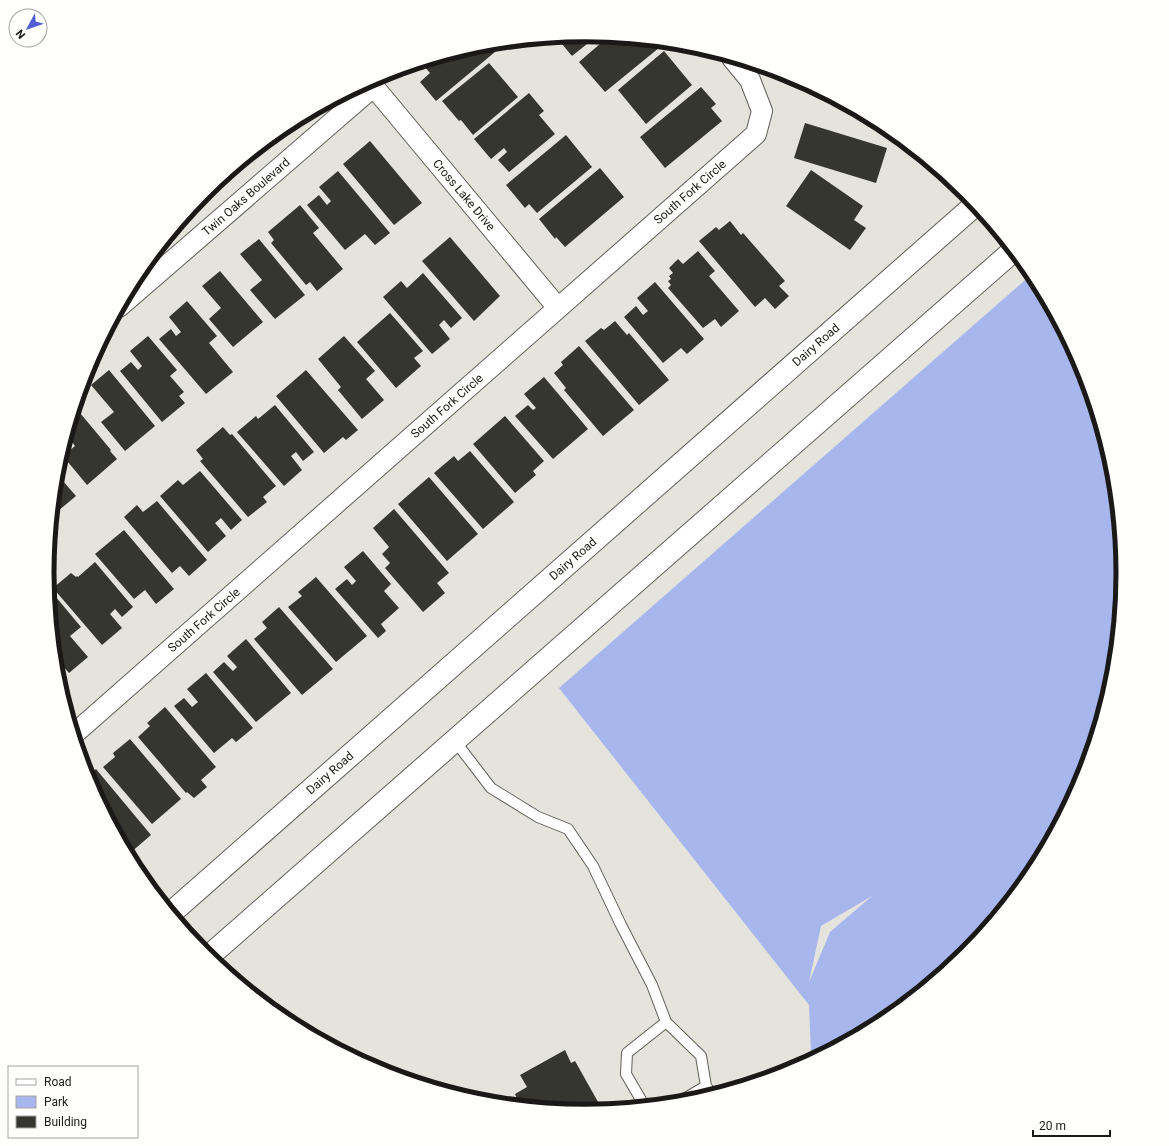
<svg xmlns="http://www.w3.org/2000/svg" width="1169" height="1146" viewBox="0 0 1169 1146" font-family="Roboto,sans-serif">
	<rect width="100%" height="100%" fill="#e4e4dd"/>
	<path fill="#a8b6ee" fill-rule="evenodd" d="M 1032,274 L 1082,367 L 1112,468 L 1122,573 L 1112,678 L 1081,779 L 1032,872 L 965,954 L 883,1020 L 815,1057 L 811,1053 L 809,1005 L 559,688 ZM 872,896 L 830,932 L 809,982 L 821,926 Z"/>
	<path fill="#363631" d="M 585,35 L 597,36 L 572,56 L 557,38 Z
		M 608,37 L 665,43 L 605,92 L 579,62 Z
		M 488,44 L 495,52 L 436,101 L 420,82 L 430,73 L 424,66 L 430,60 L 480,45 Z
		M 664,51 L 692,85 L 646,124 L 618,90 Z
		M 489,63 L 518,97 L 473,135 L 461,120 L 459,121 L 442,101 Z
		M 701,87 L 716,104 L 711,108 L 722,121 L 665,168 L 640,137 Z
		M 529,93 L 544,111 L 539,115 L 555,134 L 509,172 L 498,160 L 507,152 L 504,148 L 491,159 L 474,139 Z
		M 805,123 L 887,148 L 876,183 L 794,158 Z
		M 566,135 L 592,167 L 537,213 L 529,204 L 525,208 L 506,185 Z
		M 370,141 L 422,203 L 394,225 L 343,164 Z
		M 600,168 L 624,197 L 565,247 L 556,237 L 555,239 L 539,219 Z
		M 811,170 L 863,206 L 854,220 L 866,228 L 850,250 L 786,206 Z
		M 338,171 L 390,233 L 375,245 L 365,234 L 345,250 L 307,205 L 319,195 L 327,205 L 331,201 L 319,187 Z
		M 300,205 L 319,228 L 313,233 L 343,269 L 317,291 L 310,282 L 306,285 L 271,243 L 274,240 L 268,232 Z
		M 730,221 L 741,235 L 743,233 L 785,281 L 779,286 L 789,296 L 775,309 L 765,298 L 755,307 L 699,241 L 716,227 L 719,230 Z
		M 450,237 L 500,296 L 474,321 L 422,261 Z
		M 259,239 L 305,295 L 275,319 L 250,290 L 262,280 L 240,254 Z
		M 698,251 L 715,271 L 709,276 L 739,311 L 721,327 L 715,319 L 703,328 L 668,288 L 671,285 L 668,281 L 671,279 L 669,276 L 673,273 L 669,268 L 678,259 L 683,264 Z
		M 220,271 L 263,322 L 233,347 L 209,319 L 221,308 L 202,286 Z
		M 423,273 L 462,318 L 451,328 L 444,320 L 439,325 L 450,339 L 432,354 L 383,297 L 401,281 L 407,288 Z
		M 655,282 L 704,339 L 687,354 L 681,348 L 663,363 L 624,317 L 636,306 L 643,315 L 648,311 L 637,298 Z
		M 187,301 L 217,336 L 209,343 L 233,372 L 206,394 L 159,339 L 171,329 L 176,336 L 181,332 L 169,317 Z
		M 390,313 L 423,351 L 414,358 L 421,366 L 396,388 L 357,342 Z
		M 615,321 L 627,335 L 629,333 L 669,380 L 639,405 L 585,341 L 601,328 L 604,330 Z
		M 148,336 L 177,370 L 170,376 L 184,392 L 179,396 L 185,403 L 162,422 L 120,371 L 131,362 L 138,370 L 142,366 L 130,351 Z
		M 344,336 L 375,371 L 366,379 L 384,400 L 362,419 L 338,390 L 341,387 L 318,359 Z
		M 579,346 L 634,410 L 603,436 L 564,390 L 566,388 L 554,373 L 563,365 L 561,362 Z
		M 109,370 L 155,426 L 125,451 L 101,422 L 114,412 L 91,385 Z
		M 306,370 L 358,430 L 346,440 L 343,437 L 324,453 L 276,396 Z
		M 544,377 L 588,429 L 553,459 L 515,416 L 528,405 L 533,410 L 536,408 L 524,394 Z
		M 275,405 L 314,452 L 303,461 L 296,452 L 291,456 L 302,470 L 284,486 L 237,432 L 256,416 L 258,419 Z
		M 75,407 L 111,450 L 110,451 L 117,459 L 87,485 L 63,456 L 75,446 L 67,436 Z
		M 505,416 L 544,461 L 533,471 L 536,475 L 515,493 L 473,444 Z
		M 223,427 L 230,435 L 232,434 L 276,486 L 263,497 L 267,502 L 248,517 L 200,461 L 203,459 L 196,450 Z
		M 470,451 L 514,502 L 483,529 L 434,473 L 454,456 L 458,461 Z
		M 200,471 L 242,520 L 231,530 L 221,518 L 215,523 L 226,536 L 208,552 L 160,496 L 178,480 L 183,485 Z
		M 56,473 L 76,496 L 52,516 L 54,500 Z
		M 429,477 L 478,534 L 447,561 L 398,504 Z
		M 157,501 L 207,560 L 189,576 L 180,566 L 172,573 L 124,517 L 137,505 L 143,512 Z
		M 394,509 L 449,573 L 437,583 L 445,593 L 423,612 L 385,568 L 390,563 L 382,554 L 389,547 L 373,528 Z
		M 124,530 L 174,589 L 156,604 L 145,590 L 134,599 L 95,554 Z
		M 363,551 L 391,584 L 384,591 L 399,608 L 381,624 L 386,631 L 378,638 L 335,589 L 347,579 L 352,585 L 356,581 L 344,567 Z
		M 95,562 L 133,607 L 122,617 L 115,609 L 110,614 L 122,628 L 102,645 L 53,588 L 71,573 L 76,577 L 77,576 L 78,577 Z
		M 316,577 L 367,636 L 336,662 L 288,607 L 302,596 L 298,592 Z
		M 50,590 L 81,627 L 70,636 L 88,657 L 69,673 L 55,657 L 48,591 Z
		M 279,607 L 333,669 L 302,695 L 254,639 L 267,628 L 262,622 Z
		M 246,639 L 291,693 L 256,722 L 213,672 L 224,662 L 233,671 L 237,667 L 227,656 Z
		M 206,673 L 253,728 L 236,742 L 232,738 L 214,753 L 174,706 L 184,698 L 192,707 L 198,702 L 187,689 Z
		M 165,707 L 216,767 L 201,780 L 207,787 L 194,798 L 187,792 L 186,793 L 138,737 L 150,726 L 147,723 Z
		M 130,739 L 181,799 L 152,824 L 103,767 L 115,757 L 113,753 Z
		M 96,769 L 151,835 L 129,854 L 124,848 L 87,779 L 87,777 Z
		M 565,1050 L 571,1063 L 575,1061 L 602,1109 L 584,1111 L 520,1105 L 515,1094 L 527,1087 L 520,1075 Z"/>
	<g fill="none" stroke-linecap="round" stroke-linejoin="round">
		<g stroke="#5f5f59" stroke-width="12">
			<path id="lane" d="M 455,741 L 491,788 L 538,817 L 568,829 L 593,866 L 621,925 L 652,985 L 666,1022 L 627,1053 L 626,1074 L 644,1105
				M 666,1022 L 701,1056 L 706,1086 L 712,1094
				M 679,1102 L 706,1086"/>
		</g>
		<g stroke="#5f5f59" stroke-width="22">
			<path id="street" d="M 369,81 L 558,308
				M 119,307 L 373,87
				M 74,734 L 756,134 L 762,111 L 750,80 L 732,58"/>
		</g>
		<g stroke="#5f5f59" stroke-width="24">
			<path id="secondary" d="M 171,913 L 975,205
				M 208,957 L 1013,251"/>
		</g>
		<use href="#lane" stroke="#fff" stroke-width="10"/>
		<use href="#street" stroke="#fff" stroke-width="20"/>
		<use href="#secondary" stroke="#fff" stroke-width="22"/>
	</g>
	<g text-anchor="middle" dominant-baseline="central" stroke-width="4" stroke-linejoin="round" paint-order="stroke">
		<g font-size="12" fill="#1a1917" stroke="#fffffe">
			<text transform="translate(690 192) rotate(-41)">South Fork Circle</text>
			<text transform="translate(464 195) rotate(50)">Cross Lake Drive</text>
			<text transform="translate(246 197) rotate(-41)">Twin Oaks Boulevard</text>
			<text transform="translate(816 345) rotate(-41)">Dairy Road</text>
			<text transform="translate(447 406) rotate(-41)">South Fork Circle</text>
			<text transform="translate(573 559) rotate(-41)">Dairy Road</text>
			<text transform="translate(204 620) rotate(-41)">South Fork Circle</text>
			<text transform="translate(330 773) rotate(-41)">Dairy Road</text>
		</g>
	</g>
	<path d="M0 0H1169V1146H0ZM54 573a531 531 0 1 1 1062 0a531 531 0 1 1-1062 0Z" fill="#fffffe" fill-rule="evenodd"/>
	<path fill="none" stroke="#1a1917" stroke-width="5" d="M54 573a531 531 0 1 1 1062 0a531 531 0 1 1-1062 0Z"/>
	<rect x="8" y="1066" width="130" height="72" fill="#fffffe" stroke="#a3a3a2"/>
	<rect x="16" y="1079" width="20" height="6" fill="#ffffff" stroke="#a3a3a2"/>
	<text x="44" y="1086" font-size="12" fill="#1a1917">Road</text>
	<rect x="16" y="1096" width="20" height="12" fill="#a8b6ee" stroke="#a3a3a2"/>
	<text x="44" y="1106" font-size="12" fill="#1a1917">Park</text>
	<rect x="16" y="1116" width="20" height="12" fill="#363631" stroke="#a3a3a2"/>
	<text x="44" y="1126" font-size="12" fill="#1a1917">Building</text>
	<g transform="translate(28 28) rotate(230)"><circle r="19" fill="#fffffe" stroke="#a3a3a2"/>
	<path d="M0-3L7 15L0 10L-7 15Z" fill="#515ed4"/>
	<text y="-6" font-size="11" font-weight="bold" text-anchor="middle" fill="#1a1917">N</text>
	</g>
	<path d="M1033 1130v6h77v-6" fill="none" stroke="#1a1917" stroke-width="2"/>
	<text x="1039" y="1130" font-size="12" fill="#1a1917" stroke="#fffffe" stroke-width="3" paint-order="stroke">20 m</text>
</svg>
